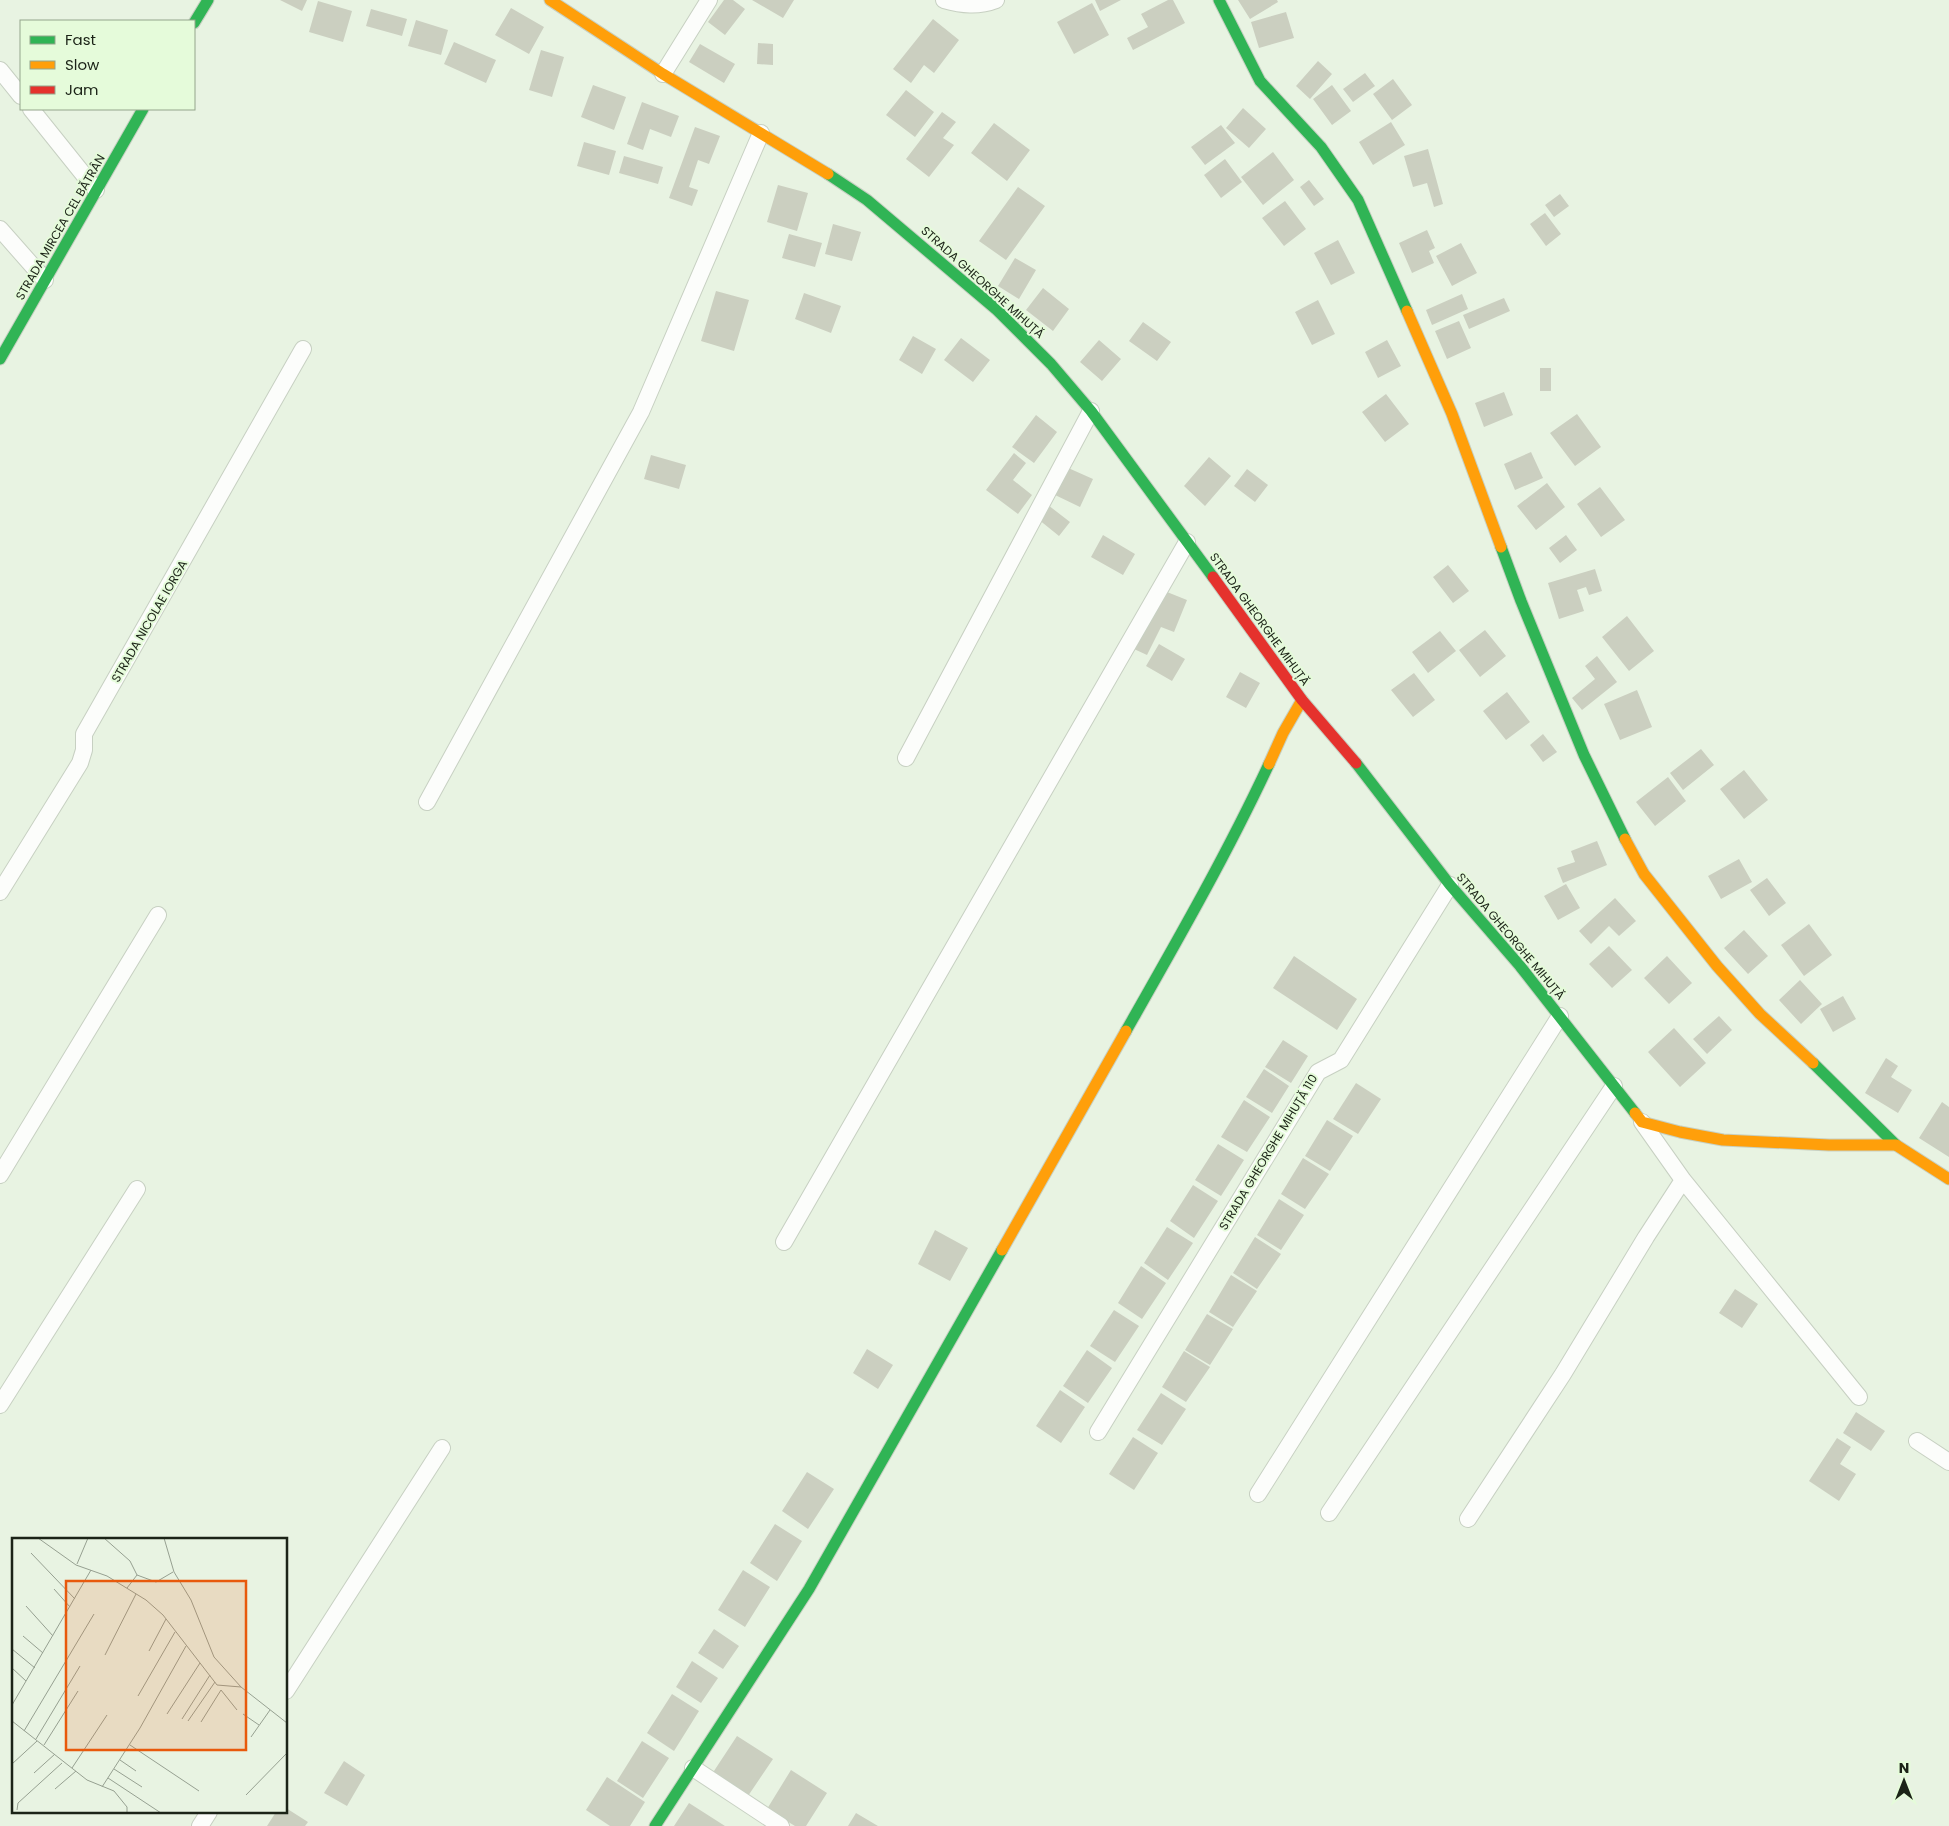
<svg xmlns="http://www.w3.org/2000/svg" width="1949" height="1826" viewBox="0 0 1949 1826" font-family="Poppins,sans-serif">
	<rect width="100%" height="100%" fill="#e8f3e2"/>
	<path fill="#cbcfc0" d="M 280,0 L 307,0 L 302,11 Z
		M 724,0 L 733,0 L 745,9 L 725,35 L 708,22 Z
		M 752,0 L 794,0 L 783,18 Z
		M 1095,0 L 1121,0 L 1100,11 Z
		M 1168,0 L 1173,0 L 1185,23 L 1133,50 L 1127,38 L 1148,27 L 1141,14 Z
		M 1238,0 L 1277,0 L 1278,2 L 1250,19 Z
		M 318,1 L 352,11 L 343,42 L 309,32 Z
		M 1092,3 L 1109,35 L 1074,54 L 1057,22 Z
		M 511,8 L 544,27 L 529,54 L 495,35 Z
		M 371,9 L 407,19 L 402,36 L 366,26 Z
		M 1286,12 L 1294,38 L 1259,48 L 1251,22 Z
		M 933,19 L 959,40 L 934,73 L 924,65 L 911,83 L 893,69 Z
		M 416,20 L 448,30 L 441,55 L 408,46 Z
		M 454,42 L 496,60 L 486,83 L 444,64 Z
		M 758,43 L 773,44 L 773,65 L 757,64 Z
		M 700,44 L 735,64 L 724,83 L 689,62 Z
		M 541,50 L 564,57 L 552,97 L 529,90 Z
		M 1318,61 L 1332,74 L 1310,99 L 1296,86 Z
		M 1365,73 L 1375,86 L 1353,102 L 1343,89 Z
		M 1393,79 L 1412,105 L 1392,120 L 1373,94 Z
		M 593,85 L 626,97 L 614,130 L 581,117 Z
		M 1332,85 L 1351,111 L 1332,125 L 1313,99 Z
		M 906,90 L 934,112 L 915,137 L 886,115 Z
		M 642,102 L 679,116 L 671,137 L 650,129 L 643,150 L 627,144 Z
		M 1243,108 L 1266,129 L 1249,148 L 1226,128 Z
		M 942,112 L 956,122 L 943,138 L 954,145 L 929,177 L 906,159 Z
		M 1391,122 L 1405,145 L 1373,165 L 1359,142 Z
		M 994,123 L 1030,150 L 1007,181 L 971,153 Z
		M 1221,125 L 1235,143 L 1205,165 L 1191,147 Z
		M 695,127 L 720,136 L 709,164 L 698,160 L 689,187 L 698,190 L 692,206 L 669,198 Z
		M 584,142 L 616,151 L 609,175 L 577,166 Z
		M 1428,149 L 1443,204 L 1434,207 L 1427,183 L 1413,187 L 1404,156 Z
		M 1273,152 L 1294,180 L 1263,205 L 1241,177 Z
		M 624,156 L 663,167 L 658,184 L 619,173 Z
		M 1225,159 L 1242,182 L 1221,198 L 1204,175 Z
		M 1309,180 L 1324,199 L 1314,206 L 1300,187 Z
		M 778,185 L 808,193 L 797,231 L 767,222 Z
		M 1018,187 L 1045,206 L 1006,260 L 979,241 Z
		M 1560,194 L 1569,206 L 1554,217 L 1545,205 Z
		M 1285,201 L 1306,229 L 1284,246 L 1262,218 Z
		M 1545,213 L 1561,234 L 1546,246 L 1530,224 Z
		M 833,224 L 861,232 L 852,261 L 825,254 Z
		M 1427,230 L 1435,248 L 1429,251 L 1434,263 L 1412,273 L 1399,243 Z
		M 789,234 L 822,243 L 815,267 L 782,258 Z
		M 1338,240 L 1355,273 L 1331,285 L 1314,253 Z
		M 1461,243 L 1477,273 L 1452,286 L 1436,256 Z
		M 1015,258 L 1036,270 L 1019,299 L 998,286 Z
		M 1043,288 L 1069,309 L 1053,331 L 1026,310 Z
		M 716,291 L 749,300 L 734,351 L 701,341 Z
		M 804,293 L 841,306 L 831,333 L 795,319 Z
		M 1462,294 L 1468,309 L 1432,325 L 1426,310 Z
		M 1504,298 L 1510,311 L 1469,329 L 1463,315 Z
		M 1318,300 L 1335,334 L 1312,345 L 1295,312 Z
		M 1459,321 L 1471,348 L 1447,359 L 1435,331 Z
		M 1143,322 L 1171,342 L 1157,361 L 1129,341 Z
		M 913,336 L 936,349 L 922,374 L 899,360 Z
		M 961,338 L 990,360 L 973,382 L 944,360 Z
		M 1099,340 L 1121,359 L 1102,381 L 1080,362 Z
		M 1387,340 L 1401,366 L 1378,378 L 1365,352 Z
		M 1540,368 L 1551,368 L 1551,391 L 1540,391 Z
		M 1504,392 L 1513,415 L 1484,427 L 1475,403 Z
		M 1386,394 L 1409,424 L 1385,442 L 1362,412 Z
		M 1577,414 L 1601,447 L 1575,466 L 1550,433 Z
		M 1036,415 L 1057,432 L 1034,463 L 1012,447 Z
		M 1531,452 L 1543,478 L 1515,490 L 1504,464 Z
		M 1014,453 L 1026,463 L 1013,480 L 1032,495 L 1018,514 L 986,490 Z
		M 651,455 L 686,465 L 679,489 L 644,479 Z
		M 1209,457 L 1231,476 L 1205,506 L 1184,486 Z
		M 1066,467 L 1093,479 L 1080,507 L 1053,494 Z
		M 1247,469 L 1268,485 L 1255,502 L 1234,486 Z
		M 1547,483 L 1565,507 L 1536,530 L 1517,506 Z
		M 1600,487 L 1625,520 L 1601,537 L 1577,504 Z
		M 1048,505 L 1070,522 L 1059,536 L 1038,519 Z
		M 1103,535 L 1135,554 L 1123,575 L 1091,557 Z
		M 1566,535 L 1577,550 L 1560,563 L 1549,548 Z
		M 1448,565 L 1469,591 L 1453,603 L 1433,577 Z
		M 1595,569 L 1602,591 L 1589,595 L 1586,587 L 1577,590 L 1584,611 L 1559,619 L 1548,583 Z
		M 1162,590 L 1187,600 L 1174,632 L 1161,627 L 1147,655 L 1134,649 Z
		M 1627,616 L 1654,651 L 1629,671 L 1602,637 Z
		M 1485,630 L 1506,656 L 1480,677 L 1459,650 Z
		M 1440,631 L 1456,651 L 1428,673 L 1412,652 Z
		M 1159,644 L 1185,659 L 1172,681 L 1146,666 Z
		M 1597,656 L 1617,682 L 1582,710 L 1572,698 L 1595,679 L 1585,666 Z
		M 1240,672 L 1260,683 L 1246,708 L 1226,697 Z
		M 1414,673 L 1435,700 L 1413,717 L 1391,690 Z
		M 1637,690 L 1652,727 L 1620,740 L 1604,704 Z
		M 1507,692 L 1530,722 L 1506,740 L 1483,711 Z
		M 1543,734 L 1557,752 L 1543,762 L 1530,745 Z
		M 1701,749 L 1714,765 L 1683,790 L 1670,773 Z
		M 1744,770 L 1768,800 L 1744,819 L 1720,789 Z
		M 1668,777 L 1686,801 L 1655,826 L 1636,802 Z
		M 1597,841 L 1607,865 L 1563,883 L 1557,868 L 1575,862 L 1571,851 Z
		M 1739,859 L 1752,882 L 1721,899 L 1708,876 Z
		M 1767,878 L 1786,903 L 1769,916 L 1750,890 Z
		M 1566,884 L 1580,908 L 1558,920 L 1544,896 Z
		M 1615,898 L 1636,921 L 1619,936 L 1609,926 L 1591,944 L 1579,931 Z
		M 1809,924 L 1832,955 L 1804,976 L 1781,945 Z
		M 1744,930 L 1768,956 L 1748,974 L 1724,948 Z
		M 1609,946 L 1632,970 L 1612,988 L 1589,964 Z
		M 1294,956 L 1357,999 L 1337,1030 L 1273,988 Z
		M 1667,956 L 1692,983 L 1669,1004 L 1644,978 Z
		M 1800,980 L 1822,1004 L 1801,1024 L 1779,1000 Z
		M 1843,996 L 1856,1019 L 1833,1032 L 1820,1009 Z
		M 1719,1016 L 1732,1030 L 1707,1054 L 1693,1039 Z
		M 1674,1028 L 1706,1063 L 1680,1087 L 1648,1052 Z
		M 1283,1040 L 1308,1056 L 1291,1083 L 1265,1067 Z
		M 1886,1058 L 1898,1066 L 1891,1077 L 1912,1090 L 1898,1113 L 1865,1093 Z
		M 1264,1069 L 1289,1086 L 1272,1113 L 1246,1097 Z
		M 1356,1083 L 1381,1099 L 1358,1134 L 1333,1119 Z
		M 1244,1100 L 1270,1117 L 1247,1152 L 1221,1137 Z
		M 1942,1102 L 1949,1107 L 1949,1157 L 1919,1138 Z
		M 1327,1120 L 1353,1136 L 1330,1171 L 1305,1156 Z
		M 1218,1144 L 1244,1160 L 1221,1196 L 1195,1180 Z
		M 1303,1158 L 1329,1174 L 1305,1209 L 1281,1194 Z
		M 1193,1185 L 1218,1201 L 1194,1238 L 1170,1221 Z
		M 1279,1199 L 1304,1215 L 1281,1250 L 1257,1235 Z
		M 1167,1227 L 1193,1243 L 1168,1280 L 1144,1263 Z
		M 935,1230 L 968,1248 L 950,1281 L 918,1264 Z
		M 1255,1237 L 1281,1254 L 1257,1289 L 1233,1273 Z
		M 1141,1266 L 1166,1283 L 1142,1319 L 1118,1303 Z
		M 1231,1275 L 1257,1291 L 1233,1327 L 1209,1312 Z
		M 1735,1289 L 1758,1304 L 1742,1328 L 1719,1313 Z
		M 1114,1310 L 1139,1326 L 1115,1362 L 1090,1346 Z
		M 1207,1314 L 1233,1329 L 1210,1365 L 1185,1350 Z
		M 867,1349 L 893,1365 L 878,1389 L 853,1373 Z
		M 1087,1350 L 1112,1368 L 1088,1403 L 1063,1386 Z
		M 1184,1351 L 1210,1367 L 1186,1402 L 1162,1387 Z
		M 1060,1390 L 1085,1407 L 1061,1443 L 1036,1426 Z
		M 1161,1393 L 1186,1409 L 1162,1445 L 1137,1430 Z
		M 1856,1412 L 1885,1431 L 1871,1451 L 1843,1433 Z
		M 1133,1437 L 1158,1453 L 1134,1490 L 1109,1474 Z
		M 1837,1438 L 1851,1447 L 1840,1464 L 1856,1474 L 1839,1501 L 1809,1481 Z
		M 807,1472 L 834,1489 L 808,1529 L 782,1511 Z
		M 775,1524 L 802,1541 L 777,1581 L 750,1563 Z
		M 743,1570 L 770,1587 L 745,1627 L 718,1610 Z
		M 714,1629 L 739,1646 L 723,1669 L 698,1653 Z
		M 692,1661 L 718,1678 L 701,1703 L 676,1687 Z
		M 672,1694 L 699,1711 L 674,1751 L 647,1733 Z
		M 737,1736 L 773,1759 L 748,1796 L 712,1774 Z
		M 642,1741 L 669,1758 L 643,1798 L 617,1781 Z
		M 344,1761 L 365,1775 L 347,1806 L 324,1793 Z
		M 791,1770 L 827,1793 L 806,1826 L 795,1826 L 767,1809 Z
		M 607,1777 L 645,1802 L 630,1826 L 610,1826 L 586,1810 Z
		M 689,1803 L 725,1826 L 674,1826 Z
		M 286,1808 L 308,1822 L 305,1826 L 267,1826 L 276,1812 L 286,1812 Z
		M 856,1813 L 878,1826 L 848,1826 Z"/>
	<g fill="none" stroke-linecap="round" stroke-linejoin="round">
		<g stroke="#c7d0c2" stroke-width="18">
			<path id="street" d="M 944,0 C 962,5 978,7 996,0
				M 0,70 L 21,96
				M 663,74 L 709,0
				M 31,109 L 96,190
				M 0,229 L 45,280
				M 906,758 L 1091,411
				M 427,802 L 641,412 L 761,133
				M 0,892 L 80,763 L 84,750 L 84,734 L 303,349
				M 1642,1122 L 1683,1180 L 1859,1397
				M 0,1175 L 158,915
				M 784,1242 L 1187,542
				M 0,1405 L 137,1189
				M 1098,1432 L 1318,1072 L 1341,1060 L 1450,885
				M 1917,1441 L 1949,1462
				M 1258,1494 L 1560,1016
				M 1329,1513 L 1614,1086
				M 1468,1519 L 1563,1374 L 1646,1237 L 1683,1180
				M 286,1691 L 442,1448
				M 693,1768 L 781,1826
				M 200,1826 L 209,1812"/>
		</g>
		<g stroke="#c7d0c2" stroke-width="13">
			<path id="fast" d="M 1219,0 L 1260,81 L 1321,147 L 1358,200 L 1407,311
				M 194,23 L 208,0
				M 828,174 L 867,200 L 997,310 L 1051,364 L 1091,411 L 1213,577
				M 0,359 L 143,109
				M 1501,547 L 1521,601 L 1584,755 L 1625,839
				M 1356,763 L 1450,885 L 1520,966 L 1635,1113
				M 1126,1031 C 1176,943 1226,856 1269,764
				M 1813,1063 L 1896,1145
				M 655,1826 L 809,1589 L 1002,1250"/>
		</g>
		<g stroke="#c7d0c2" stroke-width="13">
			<path id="slow" d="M 550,0 L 663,74 L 828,174
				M 1407,311 L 1452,414 L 1501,547
				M 1269,764 L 1283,733 L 1302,700
				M 1625,839 L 1644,874 L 1717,966 L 1760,1014 L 1813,1063
				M 1635,1113 L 1642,1122 L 1680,1132 L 1723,1140 L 1829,1145 L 1896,1145 L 1949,1179
				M 1002,1250 L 1126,1031"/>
		</g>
		<g stroke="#c7d0c2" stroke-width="13">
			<path id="jam" d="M 1213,577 L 1302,700 L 1356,763"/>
		</g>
		<use href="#street" stroke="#fcfdfb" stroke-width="16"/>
		<use href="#fast" stroke="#30b455" stroke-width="11"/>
		<use href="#slow" stroke="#ff9f0a" stroke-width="11"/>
		<use href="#jam" stroke="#e5322d" stroke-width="11"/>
	</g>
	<g text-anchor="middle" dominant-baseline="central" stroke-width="4" stroke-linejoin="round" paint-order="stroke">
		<g font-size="12" fill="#1b2317" stroke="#e5fbda">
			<text transform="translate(60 227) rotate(-60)">STRADA MIRCEA CEL BĂTRÂN</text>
			<text transform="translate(983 282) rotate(42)">STRADA GHEORGHE MIHUȚĂ</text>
			<text transform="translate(1260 619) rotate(54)">STRADA GHEORGHE MIHUȚĂ</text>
			<text transform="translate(149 621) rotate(-60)">STRADA NICOLAE IORGA</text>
			<text transform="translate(1511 936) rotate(50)">STRADA GHEORGHE MIHUȚĂ</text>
			<text transform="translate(1268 1152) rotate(-59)">STRADA GHEORGHE MIHUȚĂ 110</text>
		</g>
	</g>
	<g transform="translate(12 1538)">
		<rect width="275" height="275" fill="#e8f3e2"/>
		<path fill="none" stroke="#96a091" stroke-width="1" d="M 26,0 L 64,27 L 95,38 L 134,62 L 151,77 L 205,147 L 229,149 L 275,185M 92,0 L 118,23 L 125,37M 152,0 L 162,34 L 179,62 L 202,119 L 229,149M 19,15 L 63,61M 65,26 L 76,0M 125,37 L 144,44 L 161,34M 115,50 L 125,37M 42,51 L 58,69M 14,68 L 41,98M 11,98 L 31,115M 0,111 L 23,130M 137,113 L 154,81M 93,117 L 124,56M 0,130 L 14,143M 209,152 L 225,172M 126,158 L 163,94M 0,167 L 79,32M 155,176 L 188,125M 231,176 L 247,187M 170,181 L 198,137M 0,183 L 75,242 L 102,253 L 115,269 L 115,275M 176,183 L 203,144M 189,184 L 209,152M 12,193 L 82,76M 239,199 L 258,172M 24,201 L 68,128M 32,207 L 66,153M 118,207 L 187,253M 108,222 L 124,233M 0,226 L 25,203M 60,230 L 95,177M 102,231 L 130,249M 22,235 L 43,216M 96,240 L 149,275M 90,249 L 128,190 L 174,108M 43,251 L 64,233M 234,257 L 275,215M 5,272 L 6,265 L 50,225"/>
		<path fill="#e8590c" fill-opacity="0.15" stroke="#e8590c" stroke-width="2.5" d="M 54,43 L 234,43 L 234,212 L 54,212 Z"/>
		<rect width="275" height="275" fill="none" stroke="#1b2317" stroke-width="2.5"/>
	</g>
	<rect x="20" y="20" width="175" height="90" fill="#e5fbda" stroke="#94a58c"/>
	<rect x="30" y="36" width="25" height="8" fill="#30b455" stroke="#94a58c"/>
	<text x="65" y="45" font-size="15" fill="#1b2317">Fast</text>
	<rect x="30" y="61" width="25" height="8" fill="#ff9f0a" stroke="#94a58c"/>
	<text x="65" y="70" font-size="15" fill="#1b2317">Slow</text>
	<rect x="30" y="86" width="25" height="8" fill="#e5322d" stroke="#94a58c"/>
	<text x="65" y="95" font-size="15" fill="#1b2317">Jam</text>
	<g transform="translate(1904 1781)" stroke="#e5fbda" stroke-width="4" paint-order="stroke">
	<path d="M0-4L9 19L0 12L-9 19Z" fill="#1b2317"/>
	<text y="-8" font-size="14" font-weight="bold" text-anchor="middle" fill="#1b2317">N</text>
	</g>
</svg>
